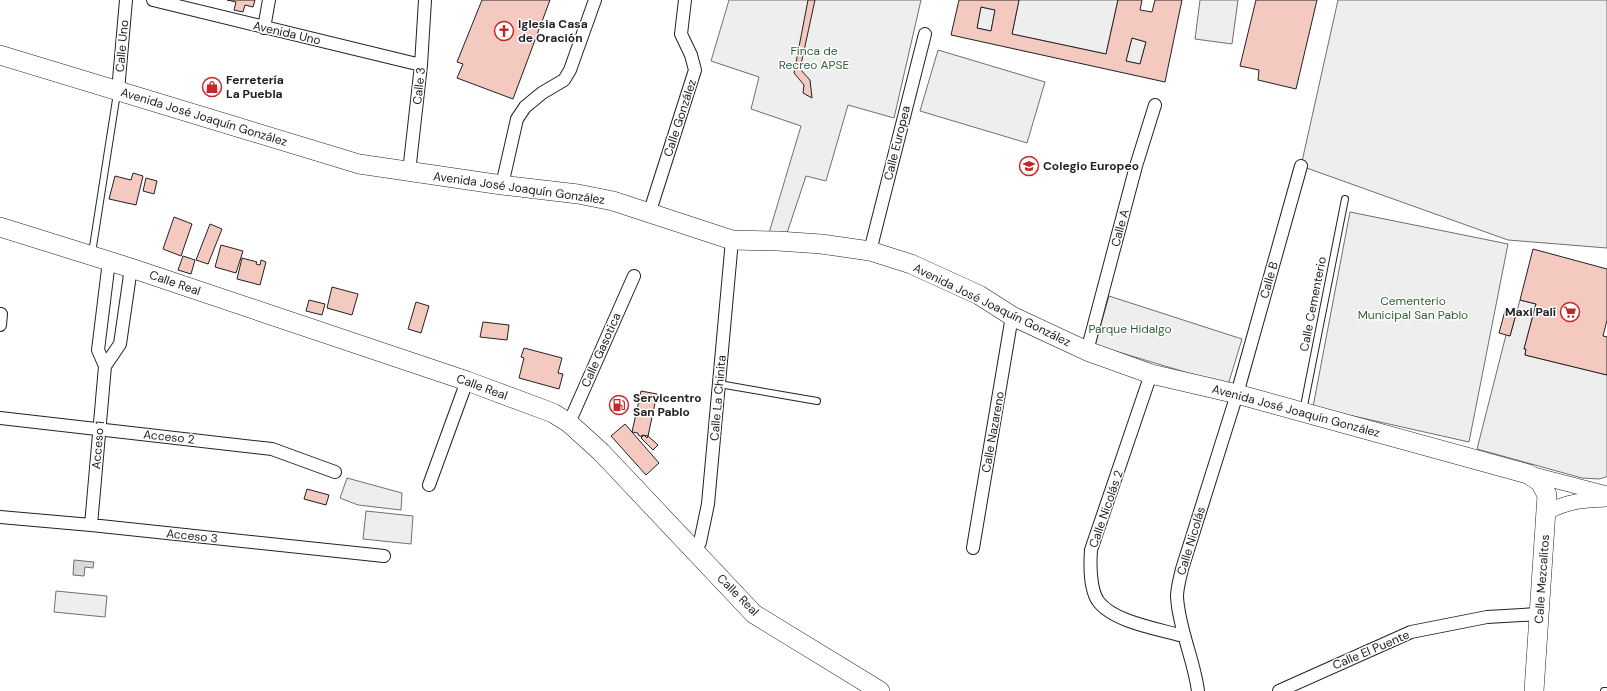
<svg xmlns="http://www.w3.org/2000/svg" width="1607" height="691" viewBox="0 0 1607 691" font-family="'DM Sans',sans-serif">
	<rect width="100%" height="100%" fill="#fff"/>
	<path fill="#eee" stroke="#6f6f6f" d="M 729,0 L 921,0 L 894,118 L 848,105 L 826,181 L 806,176 L 786,236 L 769,233 L 801,126 L 751,109 L 759,77 L 711,61 Z
		M 1019,0 L 1118,0 L 1106,54 L 1012,34 Z
		M 1200,0 L 1238,0 L 1232,44 L 1195,39 Z
		M 1338,0 L 1607,0 L 1607,248 L 1508,240 L 1301,166 Z
		M 981,7 L 995,10 L 991,31 L 977,28 Z
		M 1132,38 L 1146,42 L 1140,64 L 1126,61 Z
		M 938,50 L 1045,82 L 1027,143 L 920,111 Z
		M 1350,212 L 1508,244 L 1469,442 L 1313,407 Z
		M 1109,296 L 1242,339 L 1228,385 L 1095,345 Z
		M 347,478 L 402,493 L 401,510 L 358,505 L 340,498 Z
		M 366,511 L 413,516 L 411,544 L 363,539 Z
		M 56,591 L 107,596 L 105,617 L 54,612 Z"/>
	<path fill="#ededed" stroke="#6f6f6f" d="M 1520,300 L 1536,304 L 1524,349 L 1526,349 L 1525,355 L 1607,375 L 1607,476 L 1606,477 L 1599,479 L 1582,478 L 1477,449 L 1506,335 L 1510,336 Z"/>
	<path fill="#d9d9d9" stroke="#6f6f6f" d="M 74,560 L 94,562 L 93,568 L 85,567 L 84,576 L 73,575 Z"/>
	<path fill="#f3c9c0" stroke="#222" fill-rule="evenodd" d="M 227,0 L 255,0 L 253,7 L 245,5 L 243,12 L 234,10 L 236,2 Z
		M 482,0 L 550,0 L 513,99 L 457,78 L 463,64 L 457,62 Z
		M 808,0 L 815,0 L 800,69 L 810,80 L 812,98 L 803,93 L 804,85 L 794,73 Z
		M 959,0 L 1019,0 L 1012,34 L 1106,54 L 1118,0 L 1142,0 L 1140,10 L 1152,12 L 1155,0 L 1182,0 L 1165,82 L 951,35 ZM 981,7 L 995,10 L 991,31 L 977,28 ZM 1132,38 L 1146,42 L 1140,64 L 1126,61 Z
		M 1256,0 L 1317,0 L 1296,89 L 1258,80 L 1259,70 L 1240,66 Z
		M 133,173 L 143,176 L 136,205 L 109,199 L 115,176 L 131,180 Z
		M 146,178 L 157,181 L 154,194 L 143,191 Z
		M 174,217 L 192,224 L 181,256 L 163,249 Z
		M 210,224 L 222,229 L 208,264 L 196,260 Z
		M 221,245 L 243,251 L 236,273 L 215,267 Z
		M 1533,249 L 1607,269 L 1607,320 L 1603,336 L 1607,337 L 1607,375 L 1525,355 L 1526,349 L 1524,349 L 1536,304 L 1520,300 Z
		M 183,256 L 195,260 L 191,274 L 178,270 Z
		M 242,258 L 257,262 L 256,264 L 260,265 L 261,260 L 266,262 L 260,285 L 237,279 Z
		M 332,287 L 358,294 L 352,315 L 327,308 Z
		M 309,300 L 325,304 L 322,315 L 306,311 Z
		M 416,302 L 429,306 L 421,333 L 408,329 Z
		M 1505,311 L 1516,314 L 1510,336 L 1499,333 Z
		M 483,322 L 509,325 L 507,340 L 480,337 Z
		M 524,348 L 562,358 L 558,373 L 563,374 L 559,389 L 519,378 L 524,358 L 521,357 Z
		M 641,391 L 657,394 L 648,436 L 642,435 L 642,437 L 638,435 L 638,433 L 632,432 Z
		M 625,424 L 659,463 L 646,475 L 611,436 Z
		M 644,435 L 647,438 L 648,436 L 658,445 L 653,450 L 641,438 Z
		M 307,489 L 329,495 L 326,505 L 304,499 Z"/>
	<g fill="none" stroke-linecap="round" stroke-linejoin="round">
		<g stroke="#222" stroke-width="8">
			<path id="service" d="M 92,253 L 117,93
				M 719,384 L 817,401
				M 1303,411 L 1345,199
				M 1604,691 L 1607,691"/>
		</g>
		<g stroke="#222" stroke-width="14">
			<path id="minor" d="M 153,0 L 421,65
				M 264,28 L 269,0
				M 118,91 L 126,0
				M 409,172 L 421,65 L 425,0
				M 502,185 L 517,119 L 525,107 L 542,93 L 564,80 L 570,70 L 595,0
				M 649,214 L 695,70 L 691,55 L 681,34 L 685,0
				M 870,251 L 925,34
				M 0,325 L 1,314
				M 1087,351 L 1136,166 L 1155,105
				M 105,366 L 98,350 L 109,261
				M 1151,374 L 1091,550 C 1090,564 1090,589 1098,601 C 1113,622 1159,629 1183,636
				M 0,418 L 272,449 L 335,472
				M 569,423 L 634,276
				M 429,485 L 467,381
				M 0,517 L 91,525 L 384,556
				M 91,525 L 105,366 L 120,344 L 131,268
				M 973,548 L 1012,316
				M 695,553 L 700,542 L 708,504 L 732,240
				M 1198,691 C 1194,659 1179,630 1177,597 C 1177,588 1180,578 1182,569 L 1237,394 L 1301,166
				M 1279,691 L 1411,632 L 1487,617 L 1539,614"/>
		</g>
		<g stroke="#222" stroke-width="16">
			<path id="tertiary" d="M 1530,474 L 1607,494
				M 1547,512 C 1569,501 1582,500 1607,499"/>
		</g>
		<g stroke="#222" stroke-width="20">
			<path id="primary" d="M 0,55 L 359,164 L 502,185 L 578,194 L 613,201 L 732,240 L 778,241 L 821,244 L 870,251 L 911,264 L 979,295 L 1012,316 L 1087,351 L 1151,374 L 1237,394 L 1528,474 L 1540,482 L 1547,495 L 1534,691
				M 0,227 L 131,268 L 467,381 L 553,413 L 569,423 L 601,452 L 754,614 L 880,691"/>
		</g>
		<use href="#service" stroke="#fff" stroke-width="6"/>
		<use href="#minor" stroke="#fff" stroke-width="12"/>
		<use href="#tertiary" stroke="#fff" stroke-width="15"/>
		<use href="#primary" stroke="#fff" stroke-width="19"/>
	</g>
	<defs>
		<g id="church-ring" transform="scale(1)"><circle r="9.5" fill="#fff" stroke="#c62828" stroke-width="1.5"/><path d="M-1.2-6h2.4v3.5h3.3v2.4h-3.3V6h-2.4V-.1h-3.3v-2.4h3.3Z" fill="#c62828"/></g>
		<g id="shop-ring" transform="scale(1)"><circle r="9.5" fill="#fff" stroke="#c62828" stroke-width="1.5"/><path d="M-5-2.5h2.3a2.7 3.5 0 0 1 5.4 0H5L5.5 6h-11ZM-1.5-2.5h3a1.5 2.3 0 0 0-3 0Z" fill="#c62828"/></g>
		<g id="school-ring" transform="scale(1)"><circle r="9.5" fill="#fff" stroke="#c62828" stroke-width="1.5"/><path d="M0-5L7-2L0 1L-7-2ZM-4 1L0 2.5L4 1V4Q0 6-4 4Z" fill="#c62828"/></g>
		<g id="supermarket-ring" transform="scale(1)"><circle r="9.5" fill="#fff" stroke="#c62828" stroke-width="1.5"/><path d="M-6-5.5h2.5l.6 2H6L4.5 2H-2.5L-4.4-4H-6ZM-1.5 3.2a1.3 1.3 0 1 0 .1 0ZM3 3.2a1.3 1.3 0 1 0 .1 0Z" fill="#c62828"/></g>
		<g id="fuel-ring" transform="scale(1)"><circle r="9.5" fill="#fff" stroke="#c62828" stroke-width="1.5"/><path d="M-5.5-6h7V0h2V4h1.3V-2.5L3-4.5l.8-.8L6-3V5H2.5V1h-1V6h-7ZM-4.2-4.7v3.2H.2V-4.7Z" fill="#c62828"/></g>
	</defs>
	<g fill-rule="evenodd">
		<use href="#church-ring" x="504" y="31"/>
		<use href="#shop-ring" x="212" y="87"/>
		<use href="#school-ring" x="1029" y="166"/>
		<use href="#supermarket-ring" x="1570" y="312"/>
		<use href="#fuel-ring" x="619" y="405"/>
	</g>
	<g text-anchor="middle" dominant-baseline="central" stroke-width="3" stroke-linejoin="round" paint-order="stroke">
		<g font-size="12" font-weight="bold" fill="#222" stroke="#fff" text-anchor="start">
			<text x="518" y="24">Iglesia Casa<tspan x="518" dy="14">de Oración</tspan></text>
			<text x="226" y="80">Ferretería<tspan x="226" dy="14">La Puebla</tspan></text>
			<text x="1043" y="166">Colegio Europeo</text>
			<text x="1556" y="312" text-anchor="end">Maxi Palí</text>
			<text x="633" y="398">Servicentro<tspan x="633" dy="14">San Pablo</tspan></text>
		</g>
		<g font-size="12" fill="#222" stroke="#fff">
			<text transform="translate(287 33) rotate(13)">Avenida Uno</text>
			<text transform="translate(122 46) rotate(-85)">Calle Uno</text>
			<text transform="translate(419 86) rotate(-84)">Calle 3</text>
			<text transform="translate(204 117) rotate(17)">Avenida José Joaquín González</text>
			<text transform="translate(680 118) rotate(-72)">Calle González</text>
			<text transform="translate(897 143) rotate(-76)">Calle Europea</text>
			<text transform="translate(519 188) rotate(8)">Avenida José Joaquín González</text>
			<text transform="translate(1120 228) rotate(-75)">Calle A</text>
			<text transform="translate(1269 280) rotate(-74)">Calle B</text>
			<text transform="translate(175 283) rotate(19)">Calle Real</text>
			<text transform="translate(1313 304) rotate(-79)">Calle Cementerio</text>
			<text transform="translate(992 305) rotate(26)">Avenida José Joaquín González</text>
			<text transform="translate(601 350) rotate(-66)">Calle Gasotica</text>
			<text transform="translate(482 387) rotate(20)">Calle Real</text>
			<text transform="translate(718 398) rotate(-85)">Calle La Chinita</text>
			<text transform="translate(1296 411) rotate(15)">Avenida José Joaquín González</text>
			<text transform="translate(993 432) rotate(-80)">Calle Nazareno</text>
			<text transform="translate(169 437) rotate(6)">Acceso 2</text>
			<text transform="translate(98 445) rotate(-85)">Acceso 1</text>
			<text transform="translate(1106 509) rotate(-71)">Calle Nicolás 2</text>
			<text transform="translate(192 536) rotate(6)">Acceso 3</text>
			<text transform="translate(1191 541) rotate(-73)">Calle Nicolás</text>
			<text transform="translate(1542 579) rotate(-86)">Calle Mezcalitos</text>
			<text transform="translate(738 595) rotate(45)">Calle Real</text>
			<text transform="translate(1371 650) rotate(-23)">Calle El Puente</text>
		</g>
		<g font-size="12" fill="#2f5e38" stroke="#fff">
			<text x="814" y="51">Finca de<tspan x="814" dy="14">Recreo APSE</tspan></text>
			<text x="1413" y="301">Cementerio<tspan x="1413" dy="14">Municipal San Pablo</tspan></text>
			<text x="1130" y="329">Parque Hidalgo</text>
		</g>
	</g>
</svg>
